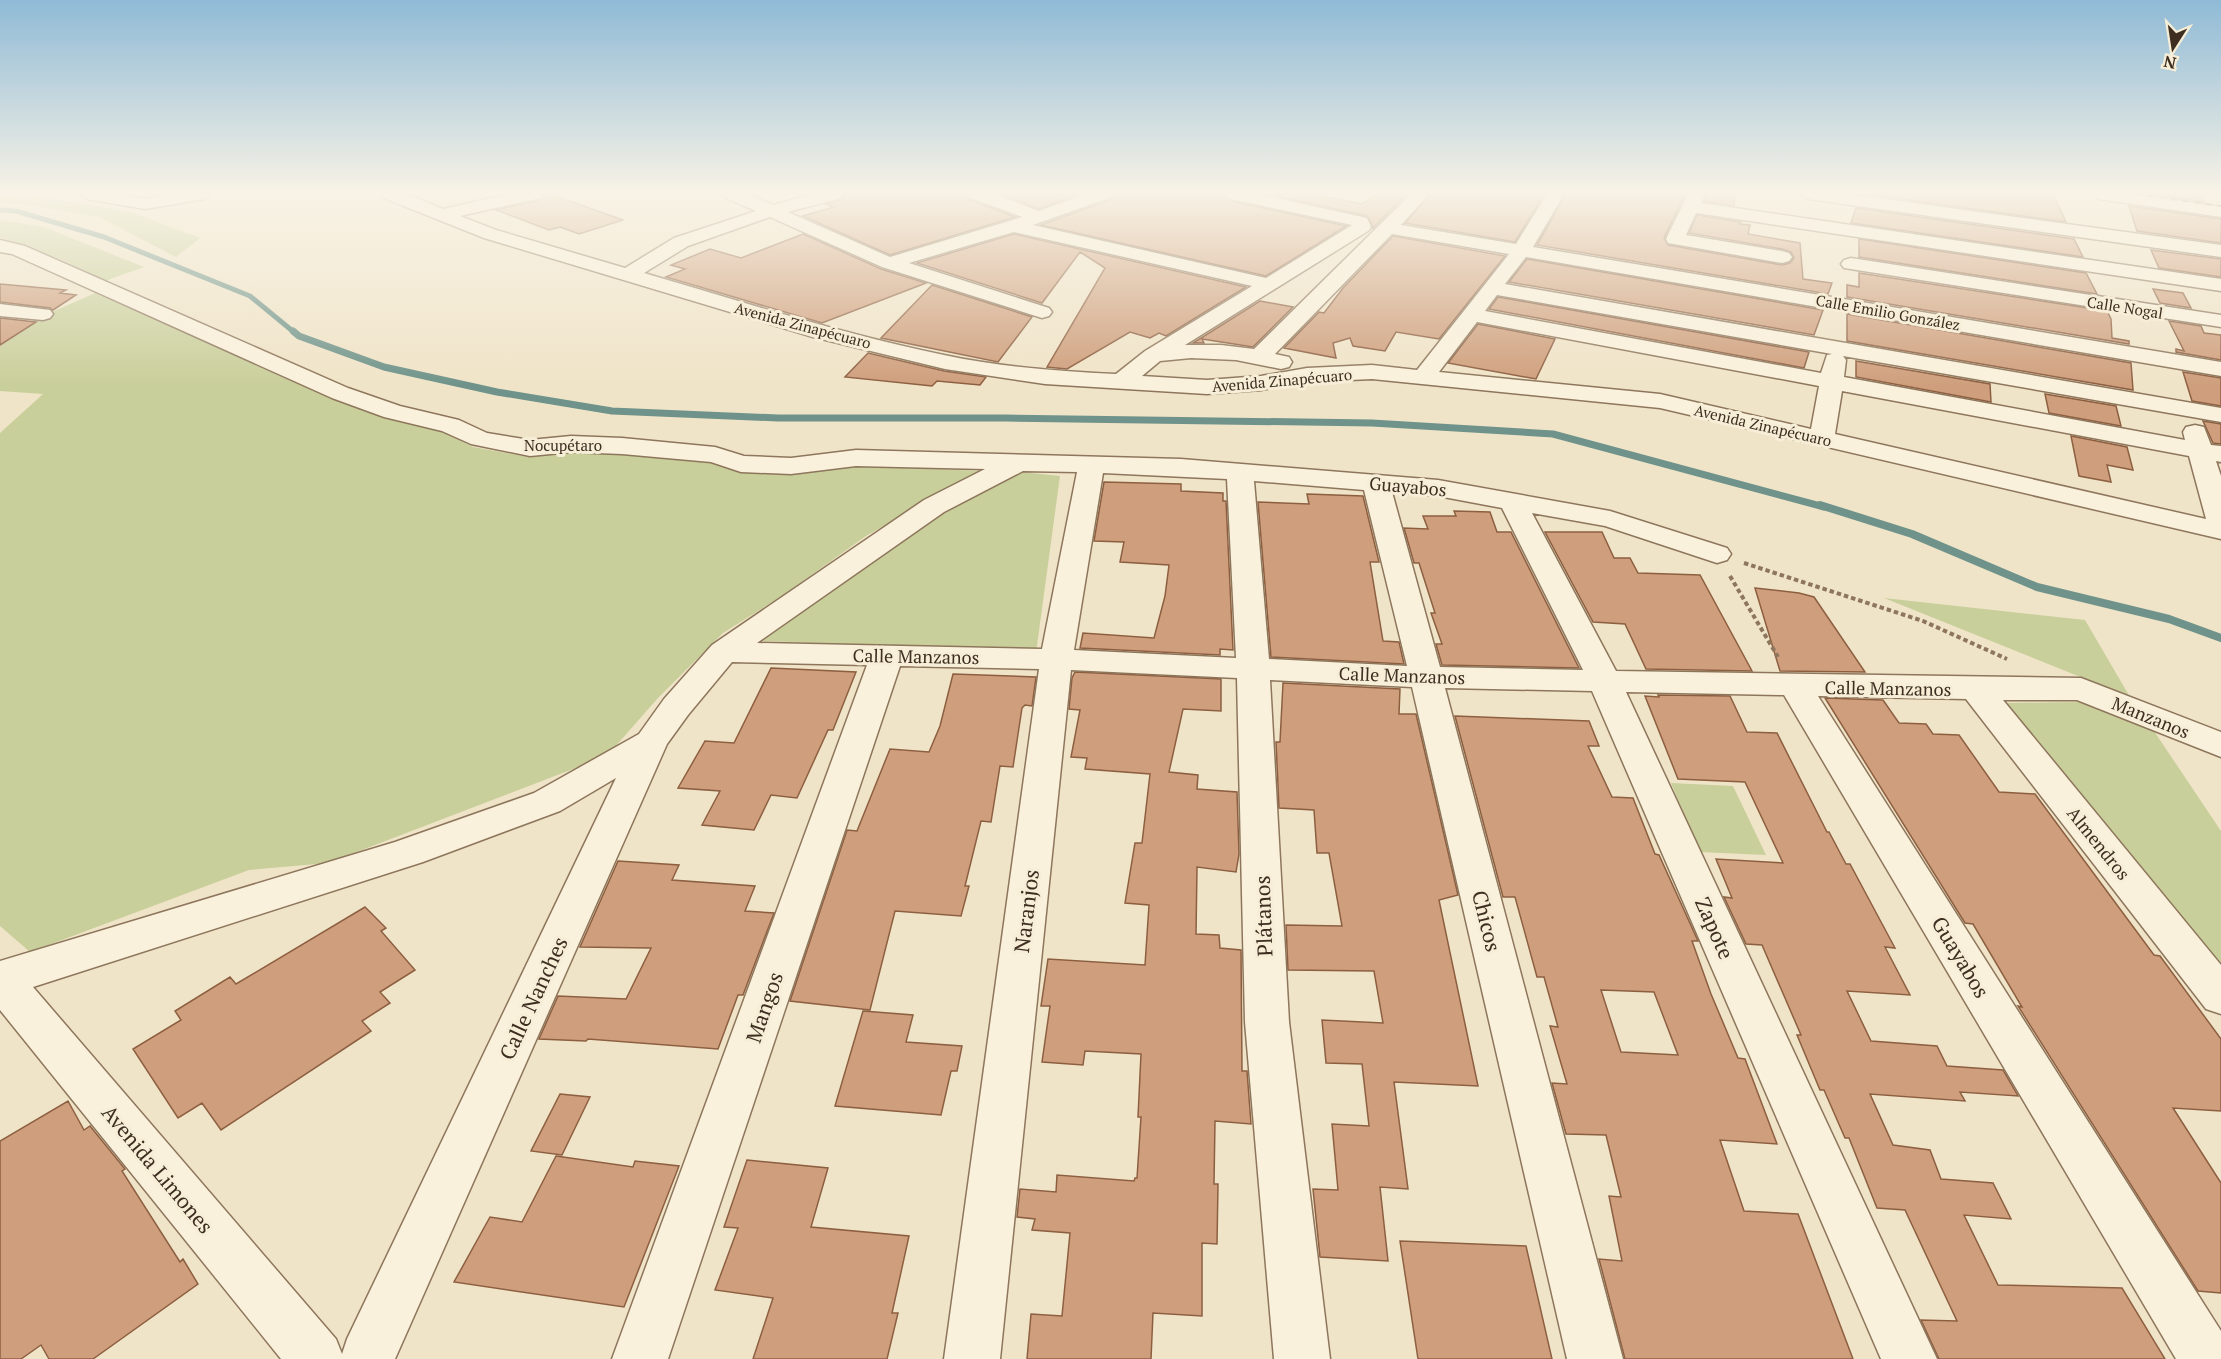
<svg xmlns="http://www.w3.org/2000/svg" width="2221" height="1359" viewBox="0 0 2221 1359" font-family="'PT Serif',serif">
	<rect width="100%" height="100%" fill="#f0e4c8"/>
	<path fill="#c9cf9b" d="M 0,196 L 63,200 L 134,213 L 200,238 L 176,257 L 99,217 L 30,205 L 0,203 Z
		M 0,220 L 44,227 L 144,267 L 105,281 L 62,260 L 0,237 Z
		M 95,293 L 344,404 L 394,419 L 435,428 L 473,447 L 528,457 L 588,451 L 703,461 L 747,471 L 849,465 L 980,471 L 866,536 L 782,596 L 723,633 L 658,698 L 607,756 L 328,863 L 249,870 L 30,952 L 0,926 L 0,433 L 43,394 L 0,391 L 0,335 Z
		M 1022,472 L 1060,476 L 1036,653 L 747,640 L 986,486 Z
		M 1884,598 L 2085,620 L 2130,697 Z
		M 2078,702 L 2152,728 L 2221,831 L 2221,968 L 2007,703 Z
		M 1671,783 L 1733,786 L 1766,855 L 1699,852 Z"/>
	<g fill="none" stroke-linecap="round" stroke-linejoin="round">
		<path stroke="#6f938a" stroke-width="5" d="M 0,210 L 16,211 L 104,237 L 250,296 L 295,333"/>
		<path stroke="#6f938a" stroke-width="7" d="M 293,331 L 299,336 L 384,367 L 497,392 L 612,411 L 778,418 L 1006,418 L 1372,423 L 1553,434 L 1824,507"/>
		<path stroke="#6f938a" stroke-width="8" d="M 1820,505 L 1912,534 L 2037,587 L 2169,619 L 2221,638"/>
	</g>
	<path fill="#cf9f7d" stroke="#8d5f41" stroke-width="1.5" fill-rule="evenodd" d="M 544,194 L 550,194 L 623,220 L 579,234 L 560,227 L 549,230 L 496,210 L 540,200 Z
		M 845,194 L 967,194 L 970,200 L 1015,217 L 890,255 L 803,216 L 834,207 L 826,204 L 842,200 Z
		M 1001,194 L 1078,194 L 1039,209 Z
		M 1113,194 L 1221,194 L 1231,201 L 1346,226 L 1266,276 L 1041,225 L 1110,200 Z
		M 1269,194 L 1312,194 L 1362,204 L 1378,194 L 1407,194 L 1372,229 L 1373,226 L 1367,216 Z
		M 1431,194 L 1544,194 L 1515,242 L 1405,223 Z
		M 1566,194 L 1685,194 L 1664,238 L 1668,245 L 1782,265 L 1790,263 L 1794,258 L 1791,252 L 1782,249 L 1689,233 L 1697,215 L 1741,222 L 1740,224 L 1750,225 L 1748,234 L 1800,243 L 1803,279 L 1832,283 L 1828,294 L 1537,245 Z
		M 1707,194 L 1735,194 L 1734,206 L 1704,201 Z
		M 1867,194 L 2053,194 L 2066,222 Z
		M 2153,194 L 2202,194 L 2204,202 Z
		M 2129,206 L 2221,219 L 2221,243 L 2137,231 Z
		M 1856,208 L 2074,239 L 2083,257 L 1851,223 Z
		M 803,234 L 881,269 L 926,283 L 822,323 L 666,277 L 685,269 L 671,265 L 710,249 L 741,258 Z
		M 1014,234 L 1246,287 L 1166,336 L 1159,333 L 1150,338 L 1130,332 L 1067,369 L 1047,367 L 1105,268 L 1080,252 L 1042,303 L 917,263 Z
		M 1393,236 L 1505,256 L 1439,339 L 1396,332 L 1385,351 L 1353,346 L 1350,338 L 1333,343 L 1336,358 L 1284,348 L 1319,312 L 1324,313 L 1343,288 Z
		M 1859,239 L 2086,273 L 2097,294 L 1859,257 Z
		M 2151,250 L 2221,259 L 2221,277 L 2159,268 Z
		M 1527,259 L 1823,310 L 1814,335 L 1509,282 Z
		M 1859,273 L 2107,311 L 2111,319 L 2112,338 L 2129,341 L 2129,344 L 1847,297 L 1847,285 L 1859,287 Z
		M 0,284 L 66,290 L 60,293 L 76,295 L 53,310 L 50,308 L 0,302 Z
		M 932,285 L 1032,317 L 998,362 L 881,338 Z
		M 2153,289 L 2183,293 L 2191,308 L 2160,303 Z
		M 1498,297 L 1809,352 L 1804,368 L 1489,309 Z
		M 1260,301 L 1293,307 L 1253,347 L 1202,339 L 1204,343 L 1193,343 Z
		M 1847,314 L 2131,363 L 2133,390 L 1847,341 Z
		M 0,318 L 36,322 L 0,345 Z
		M 2169,321 L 2201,326 L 2204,333 L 2221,335 L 2221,360 L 2176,352 L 2176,349 L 2184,351 Z
		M 1478,324 L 1555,339 L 1536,379 L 1448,363 Z
		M 868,353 L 944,371 L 986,377 L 980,385 L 937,381 L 932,386 L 845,377 Z
		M 1856,361 L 1990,384 L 1991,402 L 1856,377 Z
		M 2183,372 L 2221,378 L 2221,406 L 2192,401 Z
		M 2045,394 L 2116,406 L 2121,426 L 2049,413 Z
		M 2203,421 L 2221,424 L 2221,444 L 2213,443 Z
		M 2071,436 L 2127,447 L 2133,470 L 2107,465 L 2111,482 L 2079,476 Z
		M 1104,482 L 1181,484 L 1181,491 L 1223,493 L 1223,501 L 1226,501 L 1233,650 L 1220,649 L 1220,655 L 1080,648 L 1083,633 L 1154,638 L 1165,596 L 1169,565 L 1120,562 L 1124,542 L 1094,541 Z
		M 1307,494 L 1363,496 L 1379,562 L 1370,562 L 1383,641 L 1399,642 L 1404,664 L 1271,657 L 1258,502 L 1309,504 Z
		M 1454,511 L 1490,512 L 1497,532 L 1511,532 L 1579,668 L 1442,665 L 1436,644 L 1442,644 L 1431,613 L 1435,613 L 1419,563 L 1414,563 L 1404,528 L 1428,529 L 1423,516 L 1456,516 Z
		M 1545,532 L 1602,532 L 1614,558 L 1630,558 L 1638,573 L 1700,575 L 1752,671 L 1646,669 L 1625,624 L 1593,622 Z
		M 1755,588 L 1799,593 L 1814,597 L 1865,672 L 1780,671 Z
		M 771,668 L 856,672 L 833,730 L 828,730 L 797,798 L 771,795 L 754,830 L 702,825 L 720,791 L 678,788 L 705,741 L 734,743 Z
		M 1075,672 L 1221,679 L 1221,711 L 1183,709 L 1169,772 L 1198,775 L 1197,789 L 1237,792 L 1239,854 L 1236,872 L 1197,867 L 1196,934 L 1219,935 L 1220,948 L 1241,950 L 1242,1071 L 1247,1071 L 1251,1124 L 1215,1121 L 1214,1184 L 1218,1184 L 1217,1244 L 1202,1243 L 1202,1316 L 1153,1313 L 1151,1359 L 1027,1359 L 1031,1314 L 1062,1316 L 1070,1233 L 1032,1230 L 1035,1219 L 1017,1217 L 1020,1189 L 1056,1192 L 1057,1175 L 1134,1181 L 1135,1178 L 1137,1178 L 1141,1117 L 1138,1117 L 1141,1054 L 1085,1051 L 1083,1065 L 1042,1062 L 1050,1006 L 1041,1006 L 1048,959 L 1145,965 L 1149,905 L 1125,903 L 1135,843 L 1142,843 L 1150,774 L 1085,769 L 1087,758 L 1071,757 L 1080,710 L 1069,709 L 1072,678 Z
		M 953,674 L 1036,677 L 1032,706 L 1025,705 L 1022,708 L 1013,767 L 1000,766 L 991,822 L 981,821 L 965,886 L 969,886 L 961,916 L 895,911 L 870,1010 L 790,1001 L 847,830 L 857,831 L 890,749 L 929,752 L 940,726 Z
		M 1283,683 L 1400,689 L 1399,714 L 1416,714 L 1458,895 L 1439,900 L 1478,1086 L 1394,1082 L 1408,1189 L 1380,1187 L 1388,1261 L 1320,1257 L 1313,1189 L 1338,1190 L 1332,1124 L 1369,1126 L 1362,1064 L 1326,1063 L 1322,1020 L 1383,1023 L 1374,971 L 1288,970 L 1286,925 L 1342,926 L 1329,853 L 1317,853 L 1314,810 L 1279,808 L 1276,742 L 1280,742 Z
		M 1658,695 L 1730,696 L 1747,732 L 1777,733 L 1827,832 L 1829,832 L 1846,864 L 1850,864 L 1895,948 L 1885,947 L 1910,995 L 1847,991 L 1871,1041 L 1937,1046 L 1947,1066 L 2003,1070 L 2018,1096 L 1960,1092 L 1965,1101 L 1870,1094 L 1893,1145 L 1930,1150 L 1941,1179 L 1993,1183 L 2011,1219 L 1964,1215 L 1998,1285 L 2122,1288 L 2165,1359 L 1939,1359 L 1921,1320 L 1957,1321 L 1905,1210 L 1877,1208 L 1849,1138 L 1845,1138 L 1824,1090 L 1820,1090 L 1797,1035 L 1801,1035 L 1762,945 L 1746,944 L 1724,897 L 1732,898 L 1716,859 L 1783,863 L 1745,782 L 1678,779 L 1645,696 L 1659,697 Z
		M 1825,698 L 1883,700 L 1899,723 L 1926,724 L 1933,734 L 1959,735 L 1999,792 L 2035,794 L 2154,955 L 2160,956 L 2221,1039 L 2221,1111 L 2173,1108 L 2221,1183 L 2221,1293 L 2198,1291 L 2018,1006 L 2022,1007 L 1973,924 L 1965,923 Z
		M 1455,716 L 1589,721 L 1599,746 L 1588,746 L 1612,797 L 1633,798 L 1655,854 L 1659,855 L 1698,941 L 1692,941 L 1711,994 L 1738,1058 L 1745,1059 L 1777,1144 L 1720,1140 L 1744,1211 L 1798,1214 L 1853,1359 L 1625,1359 L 1599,1259 L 1622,1261 L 1609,1196 L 1621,1197 L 1606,1135 L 1566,1134 L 1552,1083 L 1567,1084 L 1550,1026 L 1558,1027 L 1544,977 L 1537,977 L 1515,897 L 1503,897 ZM 1601,990 L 1654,992 L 1678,1055 L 1621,1052 Z
		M 618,861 L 679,865 L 672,880 L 755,886 L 745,911 L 774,913 L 743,995 L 738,995 L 718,1049 L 588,1039 L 586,1041 L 539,1039 L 558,996 L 626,999 L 651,948 L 580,947 Z
		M 365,907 L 386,928 L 381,931 L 415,970 L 380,992 L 390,1003 L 362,1021 L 371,1031 L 221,1130 L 202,1103 L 178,1118 L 133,1049 L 181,1020 L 175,1011 L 230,977 L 236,984 Z
		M 863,1011 L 913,1015 L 906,1042 L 962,1046 L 957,1071 L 951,1071 L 941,1115 L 835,1106 Z
		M 560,1094 L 590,1097 L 562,1155 L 531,1151 Z
		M 68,1101 L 84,1130 L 90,1126 L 125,1169 L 122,1171 L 180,1262 L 183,1259 L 198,1284 L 93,1359 L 49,1359 L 41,1345 L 21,1359 L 0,1359 L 0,1141 Z
		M 556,1156 L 633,1167 L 635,1161 L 679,1166 L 624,1307 L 454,1282 L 490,1217 L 522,1222 Z
		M 747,1160 L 828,1168 L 811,1227 L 909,1236 L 892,1313 L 898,1313 L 887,1359 L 753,1359 L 773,1298 L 715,1290 L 738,1228 L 724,1227 Z
		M 1400,1241 L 1526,1246 L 1552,1359 L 1418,1359 Z"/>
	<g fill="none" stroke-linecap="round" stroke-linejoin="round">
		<g stroke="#8d765c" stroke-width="3">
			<path id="minor" d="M 79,194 L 119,194 L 145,199 L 172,194 L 212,194 L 204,199 L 145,209 L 87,199 Z
				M 382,194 L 406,194 L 443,209 L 509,194 L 542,194 L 540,198 L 460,216 L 496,230 L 625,268 L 674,238 L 756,211 L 726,198 L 724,194 L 747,194 L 773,205 L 814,194 L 843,194 L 841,198 L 788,212 L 890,257 L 1022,217 L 971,198 L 969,194 L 994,194 L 1039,211 L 1086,194 L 1111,194 L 1109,198 L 1033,225 L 1266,278 L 1352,225 L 1231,199 L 1223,194 L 1257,194 L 1367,218 L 1371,227 L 1368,231 L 1185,345 L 1221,345 L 1254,349 L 1411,194 L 1429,194 L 1401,225 L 1516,244 L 1547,194 L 1564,194 L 1533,247 L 2221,362 L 2221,376 L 1526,257 L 1505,284 L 2221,408 L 2221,422 L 1843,356 L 1846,360 L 1844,377 L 2185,440 L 2183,432 L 2186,427 L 2195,425 L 2204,427 L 2211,445 L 2221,446 L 2221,462 L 2216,461 L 2221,476 L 2221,539 L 1660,408 L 1372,379 L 1307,382 L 1261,390 L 1207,394 L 1045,384 L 945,369 L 813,337 L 484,238 L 384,198 ZM 770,217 L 882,267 L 1042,318 L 1049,316 L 1052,312 L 1049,308 L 909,263 L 1014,232 L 1252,286 L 1145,351 L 1116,374 C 1058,371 1000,367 944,355 C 842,334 743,302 644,273 L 688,246 ZM 1392,234 L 1509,254 L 1417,370 L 1372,365 L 1307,368 L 1261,376 L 1207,380 L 1142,376 L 1160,361 L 1191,358 L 1236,360 L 1281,369 L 1289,367 L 1292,362 L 1289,357 L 1275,354 ZM 1497,295 L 1832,354 L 1827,355 L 1821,373 L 1485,311 ZM 1477,322 L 1819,386 L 1811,429 L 1660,394 L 1439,372 ZM 1842,391 L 2189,456 L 2206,519 L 1835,434 Z
				M 1688,194 L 1705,194 L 1701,203 L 2221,279 L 2221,291 L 1696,213 L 1686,235 L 1782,251 L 1789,253 L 1792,257 L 1789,261 L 1782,263 L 1668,243 L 1666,239 Z
				M 1800,194 L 1848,194 L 2221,245 L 2221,257 L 1808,199 Z
				M 2091,194 L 2136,194 L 2221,207 L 2221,217 L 2099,199 Z
				M 0,240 L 25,246 L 348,388 L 400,406 L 459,420 L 487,433 L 530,440 L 571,436 L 622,438 L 715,447 L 744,456 L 791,458 L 856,450 L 1181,459 L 1438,480 L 1610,511 L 1727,548 L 1731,554 L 1727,560 L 1717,563 L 1605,526 L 1532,513 L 1616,671 L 2081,678 L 2221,732 L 2221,757 L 2077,700 L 2003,700 L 2221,965 L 2221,1014 L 2206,1009 L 1966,699 L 1818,696 L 2221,1331 L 2221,1359 L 2176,1359 L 1784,695 L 1626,692 L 1937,1359 L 1881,1359 L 1592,691 L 1445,688 L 1623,1359 L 1567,1359 L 1412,687 L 1270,680 L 1289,1022 L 1330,1359 L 1274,1359 L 1245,1022 L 1237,678 L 1071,670 L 1000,1359 L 944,1359 L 1039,669 L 900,666 L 668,1359 L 612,1359 L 867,665 L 732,662 L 688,715 L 667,744 L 395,1359 L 281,1359 L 0,1010 L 0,961 L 395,842 L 534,793 L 639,734 L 664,699 L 712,645 L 924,500 L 985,469 L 856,466 L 791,474 L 741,472 L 711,462 L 622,454 L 571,452 L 530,456 L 471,444 L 442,431 L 384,417 L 332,398 L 12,254 L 0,252 ZM 1023,471 L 1077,472 L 1042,649 L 757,643 L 944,512 ZM 1103,473 L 1227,479 L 1236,658 L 1074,650 ZM 1254,481 L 1364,490 L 1407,666 L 1269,659 ZM 1392,492 L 1438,496 L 1502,508 L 1583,670 L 1440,667 ZM 616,778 L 347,1339 L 342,1354 L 336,1339 L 33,987 L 423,862 L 560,811 Z
				M 1851,258 L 2221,315 L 2221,327 L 1844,268 L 1841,264 L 1844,260 Z
				M 0,304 L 50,310 L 53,314 L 50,318 L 43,320 L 0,316 Z"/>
		</g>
		<path stroke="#8d765c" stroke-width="4" stroke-dasharray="4.5 3" stroke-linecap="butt" d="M 1744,563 L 1923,621 L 2007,659
			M 1730,576 L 1778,657"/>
		<use href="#minor" fill="#faf1dc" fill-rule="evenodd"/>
		<path stroke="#3d2e20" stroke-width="2" stroke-dasharray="6 6" stroke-linecap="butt" d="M 2135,194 L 2221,206"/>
	</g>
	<linearGradient id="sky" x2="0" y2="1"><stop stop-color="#8fbad6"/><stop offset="0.5" stop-color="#f8f3e6"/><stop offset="1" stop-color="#f8f3e6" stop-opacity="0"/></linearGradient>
	<rect width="2221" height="385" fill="url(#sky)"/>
	<g text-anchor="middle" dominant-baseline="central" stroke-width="6" stroke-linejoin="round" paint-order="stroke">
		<g font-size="15" fill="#3d2e20" stroke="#f7eed8">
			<text transform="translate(2125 307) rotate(9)">Calle Nogal</text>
			<text transform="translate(1888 312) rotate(10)">Calle Emilio González</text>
			<text transform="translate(803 325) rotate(15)">Avenida Zinapécuaro</text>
			<text transform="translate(1282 380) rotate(-5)">Avenida Zinapécuaro</text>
			<text transform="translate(1763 425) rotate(13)">Avenida Zinapécuaro</text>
			<text x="563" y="445">Nocupétaro</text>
		</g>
		<g font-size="18" fill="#3d2e20" stroke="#f7eed8">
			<text transform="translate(1408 486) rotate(5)">Guayabos</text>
			<text transform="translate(916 656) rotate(1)">Calle Manzanos</text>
			<text transform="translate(1402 675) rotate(2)">Calle Manzanos</text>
			<text transform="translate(1888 688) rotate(1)">Calle Manzanos</text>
			<text transform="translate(2151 717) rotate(22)">Manzanos</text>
			<text transform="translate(2099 843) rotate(51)">Almendros</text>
		</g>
		<g font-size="21" fill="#3d2e20" stroke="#f7eed8">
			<text transform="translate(1026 911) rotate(-83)">Naranjos</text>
			<text transform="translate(1263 916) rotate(-92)">Plátanos</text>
			<text transform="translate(1487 921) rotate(76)">Chicos</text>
			<text transform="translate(1715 928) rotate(66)">Zapote</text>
			<text transform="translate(1961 957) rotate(59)">Guayabos</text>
			<text transform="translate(533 998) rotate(-65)">Calle Nanches</text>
			<text transform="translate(764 1007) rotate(-71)">Mangos</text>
			<text transform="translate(158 1169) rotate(50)">Avenida Limones</text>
		</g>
	</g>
	<g transform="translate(2173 48) rotate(192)" stroke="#f7eed8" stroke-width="4.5" paint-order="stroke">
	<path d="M0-4.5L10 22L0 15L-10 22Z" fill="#3d2e20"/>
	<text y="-9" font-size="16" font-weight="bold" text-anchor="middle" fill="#3d2e20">N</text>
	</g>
</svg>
